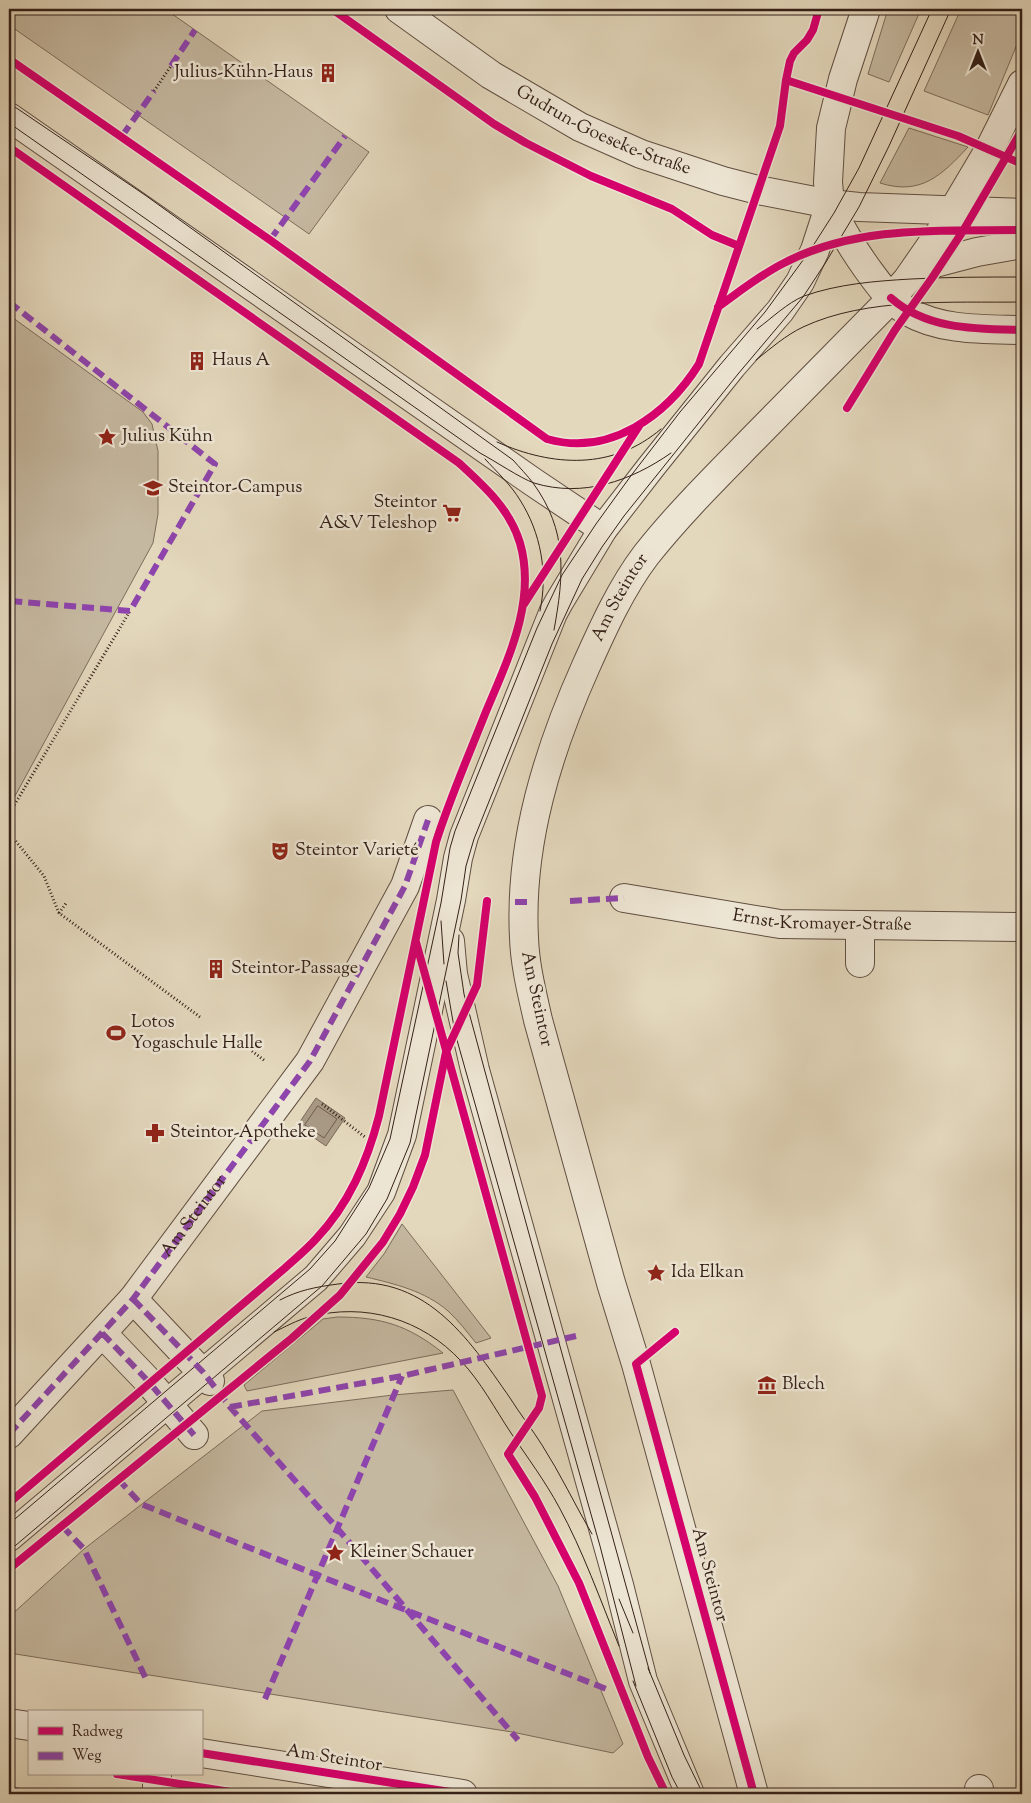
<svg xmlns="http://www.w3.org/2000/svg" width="1031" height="1803" viewBox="0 0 1031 1803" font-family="'Sorts Mill Goudy',serif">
	<rect width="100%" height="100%" fill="#e3d7bc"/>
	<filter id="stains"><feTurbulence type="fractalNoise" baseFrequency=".004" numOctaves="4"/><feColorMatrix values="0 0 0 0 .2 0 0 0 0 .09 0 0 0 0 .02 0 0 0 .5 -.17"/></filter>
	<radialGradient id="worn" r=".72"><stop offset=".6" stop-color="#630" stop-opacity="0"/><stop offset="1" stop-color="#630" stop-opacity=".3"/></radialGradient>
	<path fill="#c5b8a0" stroke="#7c6c5c" d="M 9,9 L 165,9 L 369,152 L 309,234 L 9,25 Z
		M 888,9 L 921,9 L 889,82 L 868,74 Z
		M 961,9 L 1022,9 L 1022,32 L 988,115 L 924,91 Z
		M 909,128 L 968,147 C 942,175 921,196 880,183 Z
		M 9,315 L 143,412 L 152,424 L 158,451 L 158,514 L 153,543 L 9,807 Z
		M 402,1224 L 491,1338 L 476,1343 C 467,1332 458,1320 448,1311 C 425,1291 395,1284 366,1277 L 384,1254 Z
		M 337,1317 C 381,1317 408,1325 443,1353 L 247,1391 L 244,1385 L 323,1319 Z
		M 453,1390 L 558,1586 L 623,1744 L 613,1753 L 512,1732 L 9,1653 L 9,1617 L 84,1549 L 262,1411 L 393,1395 Z"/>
	<path fill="#a89984" stroke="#7a6959" d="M 316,1098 L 345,1118 L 326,1146 L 297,1126 Z"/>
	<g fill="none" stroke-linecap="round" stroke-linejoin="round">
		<path stroke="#6e5c4e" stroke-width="1" d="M 318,1106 L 337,1119 L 324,1138 L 305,1125 Z"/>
		<g stroke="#604e41" stroke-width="30">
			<g id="minor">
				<path id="s1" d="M 399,9 L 491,75 L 580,127 L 641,154 L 723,181 L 758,190 L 830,204 L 859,207 L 1022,213"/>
				<path d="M 9,117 L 533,482 L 603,529"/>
				<path d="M 830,204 C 839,227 852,247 866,267 C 877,282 890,301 907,311 C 941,331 984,329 1022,330"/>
				<path d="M 916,268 L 977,252 L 1022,244"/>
				<path id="s2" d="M 624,898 L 780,924 L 1022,927"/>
				<path d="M 860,925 L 860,963"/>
				<path d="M 450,941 L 453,974 L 475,1070 L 619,1585 L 643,1681 L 690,1794"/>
				<path d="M 133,1299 L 210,1381"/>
				<path d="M 102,1333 L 147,1380 L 194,1435"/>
				<path id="s3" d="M 9,1434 L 133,1299 L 310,1061 L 405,886 L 428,820"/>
				<path d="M 9,1537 L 316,1278 L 352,1236 L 381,1192 L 402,1135 L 451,900 L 458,858 L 464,836 L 553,613 L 559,602 L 603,529 L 651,467 L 732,366 L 780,311 L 800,282 L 815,250 L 830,204 L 828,182 L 831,128 L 843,79 L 866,9"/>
				<path d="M 9,1723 L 29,1726"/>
				<path d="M 201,1753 L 463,1794"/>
				<path d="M 157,1794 L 157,1774"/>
				<path id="s4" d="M 754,1794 L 636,1364 L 611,1283 L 538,1020 C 532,993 525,966 524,938 C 519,843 548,751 586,666 C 603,628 621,588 646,555 C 680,512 719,474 757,435 C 799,392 842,349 884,306 L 907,280 L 941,231 L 989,150 L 1022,84"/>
				<path d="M 979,1794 L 979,1789"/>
			</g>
		</g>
		<path stroke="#342018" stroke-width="3" stroke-dasharray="1 2.5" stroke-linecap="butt" d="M 154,91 L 171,66
			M 9,814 L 130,611
			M 9,833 L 44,876 L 59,913 L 200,1017
			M 59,913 L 67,902
			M 252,1051 L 265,1061
			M 322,1104 L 365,1137"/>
		<use href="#minor" stroke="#ede5d3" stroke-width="28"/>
		<path stroke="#342018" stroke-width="1" d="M 9,103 L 145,195 L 513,460 C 520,468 527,475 533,483 C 568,531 564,575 554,630
			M 9,123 L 480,453 C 495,461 520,478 534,483 C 583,498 631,481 671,453
			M 757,329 C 772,318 787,303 804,296 C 838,284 875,281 911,279 C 948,277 985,277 1022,277
			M 756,360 C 770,349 786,335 803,327 C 867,297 952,303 1022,302
			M 497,442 C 553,467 613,470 661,429
			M 485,459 C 497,472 511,485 520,500 C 541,533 548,573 540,611
			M 441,921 L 444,964
			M 459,935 L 458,953 L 464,994 L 523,1212 L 650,1673
			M 446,981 L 455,1033 L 600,1546 L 636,1686
			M 280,1300 C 299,1290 316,1287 338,1284 C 424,1272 467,1336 510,1398 C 520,1414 532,1429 542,1445 C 560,1473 575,1505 592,1534
			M 274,1332 C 285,1327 297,1320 309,1317 C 365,1302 422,1319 461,1361 C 481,1382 495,1409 511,1433 C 527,1457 545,1481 559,1507 C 583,1551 600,1599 619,1646
			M 9,1524 L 310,1269 L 335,1241 L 369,1188 L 390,1139 L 441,903 L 450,848 L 455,831 L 537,628 L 562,575 L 596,524 L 630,477 L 680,412 L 765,312 L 809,252 L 834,213 L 859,168 L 932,9
			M 9,1551 L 322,1286 L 366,1234 L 387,1199 L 410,1143 L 461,900 L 466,866 L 474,839 L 552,644 L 582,579 L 602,547 L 624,516 L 738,374 L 803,297 L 826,262 L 859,207 L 889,146 L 951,9
			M 619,1599 L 633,1633
			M 648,1668 L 684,1755 L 703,1794
			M 633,1681 L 672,1777 L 681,1794"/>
		<path stroke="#8e44ad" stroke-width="6" stroke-dasharray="12 6" stroke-linecap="butt" d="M 171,66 L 195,30
			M 122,136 L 154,91
			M 270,240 L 345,136
			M 9,302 L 215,464 L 130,611 L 9,601
			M 570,901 L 624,898
			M 515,902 L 532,902
			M 133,1299 L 203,1372 L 230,1407 L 337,1528 L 518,1740
			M 102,1333 L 147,1380 L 194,1435
			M 230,1407 L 402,1376 L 576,1336
			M 9,1434 L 133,1299 L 310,1061 L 405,886 L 428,820
			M 118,1479 L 141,1504 L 317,1575 L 609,1690
			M 62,1526 L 84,1549 L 147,1681
			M 265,1699 L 402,1376
			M 9,1789 L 37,1794"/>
		<g stroke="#ede5d3" stroke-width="11">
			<path id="cycleway" d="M 332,9 L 494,124 L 526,143 L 591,176 L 672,209 L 712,235 L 739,246
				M 9,59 L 270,240 L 547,439 C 610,457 667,415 699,364 L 780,126 L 786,80 L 790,61 L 794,53 L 807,40 L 813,30 L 819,9
				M 786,80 L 958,136 L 1022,164
				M 9,147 L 459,463 C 484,486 510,509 520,543 C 537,602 507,661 485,714 C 468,757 450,798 436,842 L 379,1116 C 367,1162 349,1204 316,1239 C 307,1249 295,1259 285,1268 L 9,1503
				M 891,298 C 927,330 977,329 1022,330
				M 718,307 C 739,292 760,275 784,263 C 857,225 942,231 1022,230
				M 847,408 L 895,330 L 932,278 L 963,231 L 1022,130
				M 524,604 L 639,426
				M 416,942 L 542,1396 L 539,1408 L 508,1454 L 535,1497 L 579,1583 L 648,1757 L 666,1794
				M 675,1332 L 636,1364 L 754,1794
				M 9,1569 L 292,1338 L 340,1295 L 383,1242 L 400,1214 L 413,1187 L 425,1155 L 446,1052 L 477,985 L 487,901
				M 201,1753 L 463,1794
				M 117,1774 L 243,1794"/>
		</g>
		<use href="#cycleway" stroke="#d6006c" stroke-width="8"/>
	</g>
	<defs>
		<g id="building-bare" transform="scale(1.5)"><path d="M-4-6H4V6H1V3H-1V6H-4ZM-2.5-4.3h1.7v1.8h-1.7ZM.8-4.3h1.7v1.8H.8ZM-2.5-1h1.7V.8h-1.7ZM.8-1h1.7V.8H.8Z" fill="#8f2418" stroke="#ede5d3" stroke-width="2.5" paint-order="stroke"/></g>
		<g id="sight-bare" transform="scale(1.5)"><path d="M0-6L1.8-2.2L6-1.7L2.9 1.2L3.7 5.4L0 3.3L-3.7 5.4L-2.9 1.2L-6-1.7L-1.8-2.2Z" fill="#8f2418" stroke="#ede5d3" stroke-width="2.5" paint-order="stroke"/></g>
		<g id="university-bare" transform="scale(1.5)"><path d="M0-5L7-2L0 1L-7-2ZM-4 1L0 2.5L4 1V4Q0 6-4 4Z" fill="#8f2418" stroke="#ede5d3" stroke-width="2.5" paint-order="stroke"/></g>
		<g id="supermarket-bare" transform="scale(1.5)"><path d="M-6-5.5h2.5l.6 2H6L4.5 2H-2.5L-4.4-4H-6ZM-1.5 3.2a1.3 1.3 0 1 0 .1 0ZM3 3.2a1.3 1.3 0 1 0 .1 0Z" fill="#8f2418" stroke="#ede5d3" stroke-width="2.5" paint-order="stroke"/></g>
		<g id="theatre-bare" transform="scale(1.5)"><path d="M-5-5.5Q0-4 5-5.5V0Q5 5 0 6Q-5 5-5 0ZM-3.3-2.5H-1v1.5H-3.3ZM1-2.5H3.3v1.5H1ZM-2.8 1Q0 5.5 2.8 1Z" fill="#8f2418" stroke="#ede5d3" stroke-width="2.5" paint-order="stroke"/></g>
		<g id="stadium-bare" transform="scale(1.5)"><path d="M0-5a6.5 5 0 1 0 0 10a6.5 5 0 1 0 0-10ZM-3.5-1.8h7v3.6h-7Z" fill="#8f2418" stroke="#ede5d3" stroke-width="2.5" paint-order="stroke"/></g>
		<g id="pharmacy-bare" transform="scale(1.5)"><path d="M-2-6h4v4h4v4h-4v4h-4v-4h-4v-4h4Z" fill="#8f2418" stroke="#ede5d3" stroke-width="2.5" paint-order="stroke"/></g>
		<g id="museum-bare" transform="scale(1.5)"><path d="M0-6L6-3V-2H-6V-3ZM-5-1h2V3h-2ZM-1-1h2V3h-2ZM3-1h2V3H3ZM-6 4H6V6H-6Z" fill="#8f2418" stroke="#ede5d3" stroke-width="2.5" paint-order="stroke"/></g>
	</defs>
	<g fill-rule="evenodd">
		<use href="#building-bare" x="328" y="73"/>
		<use href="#building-bare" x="197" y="361"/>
		<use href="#sight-bare" x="107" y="437"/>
		<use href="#university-bare" x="153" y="488"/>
		<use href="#supermarket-bare" x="452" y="513"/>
		<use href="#theatre-bare" x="280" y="851"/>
		<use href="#building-bare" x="216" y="969"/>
		<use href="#stadium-bare" x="116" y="1033"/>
		<use href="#pharmacy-bare" x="155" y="1133"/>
		<use href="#sight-bare" x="656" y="1273"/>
		<use href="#museum-bare" x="767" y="1385"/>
		<use href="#sight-bare" x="335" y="1553"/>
	</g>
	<g text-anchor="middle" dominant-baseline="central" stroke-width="5" stroke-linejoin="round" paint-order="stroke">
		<g font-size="18" fill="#342018" stroke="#ede5d3" text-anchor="start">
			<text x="313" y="73" text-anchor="end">Julius-Kühn-Haus</text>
			<text x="212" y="361">Haus A</text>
			<text x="122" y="437">Julius Kühn</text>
			<text x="168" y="488">Steintor-Campus</text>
			<text x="437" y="503" text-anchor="end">Steintor<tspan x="437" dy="21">A&amp;V Teleshop</tspan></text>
			<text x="295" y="851">Steintor Varieté</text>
			<text x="231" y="969">Steintor-Passage</text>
			<text x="131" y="1023">Lotos<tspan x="131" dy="21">Yogaschule Halle</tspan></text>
			<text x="170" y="1133">Steintor-Apotheke</text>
			<text x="671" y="1273">Ida Elkan</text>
			<text x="782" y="1385">Blech</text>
			<text x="350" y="1553">Kleiner Schauer</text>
		</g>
		<g font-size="18" fill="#342018" stroke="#ede5d3">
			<text stroke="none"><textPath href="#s1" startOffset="239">Gudrun-Goeseke-Straße</textPath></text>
			<text stroke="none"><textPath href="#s4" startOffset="1245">Am Steintor</textPath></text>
			<text stroke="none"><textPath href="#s2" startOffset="200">Ernst-Kromayer-Straße</textPath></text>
			<text transform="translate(536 999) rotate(78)">Am Steintor</text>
			<text stroke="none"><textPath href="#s3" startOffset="286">Am Steintor</textPath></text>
			<text transform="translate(709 1575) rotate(75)">Am Steintor</text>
			<text transform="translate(334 1759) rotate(9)">Am Steintor</text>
		</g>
	</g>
	<rect width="1031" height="1803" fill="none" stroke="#e3d7bc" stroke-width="30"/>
	<rect x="10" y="10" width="1011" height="1783" fill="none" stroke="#342018" stroke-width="2.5"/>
	<rect x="15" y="15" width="1001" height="1773" fill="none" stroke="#342018"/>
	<rect x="28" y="1710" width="175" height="65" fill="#ede5d3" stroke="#a39688"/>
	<rect x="38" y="1727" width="25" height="8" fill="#d6006c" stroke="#a39688"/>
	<text x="72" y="1736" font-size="15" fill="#342018">Radweg</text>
	<rect x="38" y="1752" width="25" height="8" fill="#8e44ad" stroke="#a39688"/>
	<text x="72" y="1760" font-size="15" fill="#342018">Weg</text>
	<g transform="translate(978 52)" stroke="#ede5d3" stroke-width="4" paint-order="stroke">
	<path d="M0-4L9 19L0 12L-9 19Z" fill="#342018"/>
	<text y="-8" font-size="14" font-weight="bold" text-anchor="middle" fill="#342018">N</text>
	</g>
	<rect width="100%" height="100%" filter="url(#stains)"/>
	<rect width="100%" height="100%" fill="url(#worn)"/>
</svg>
